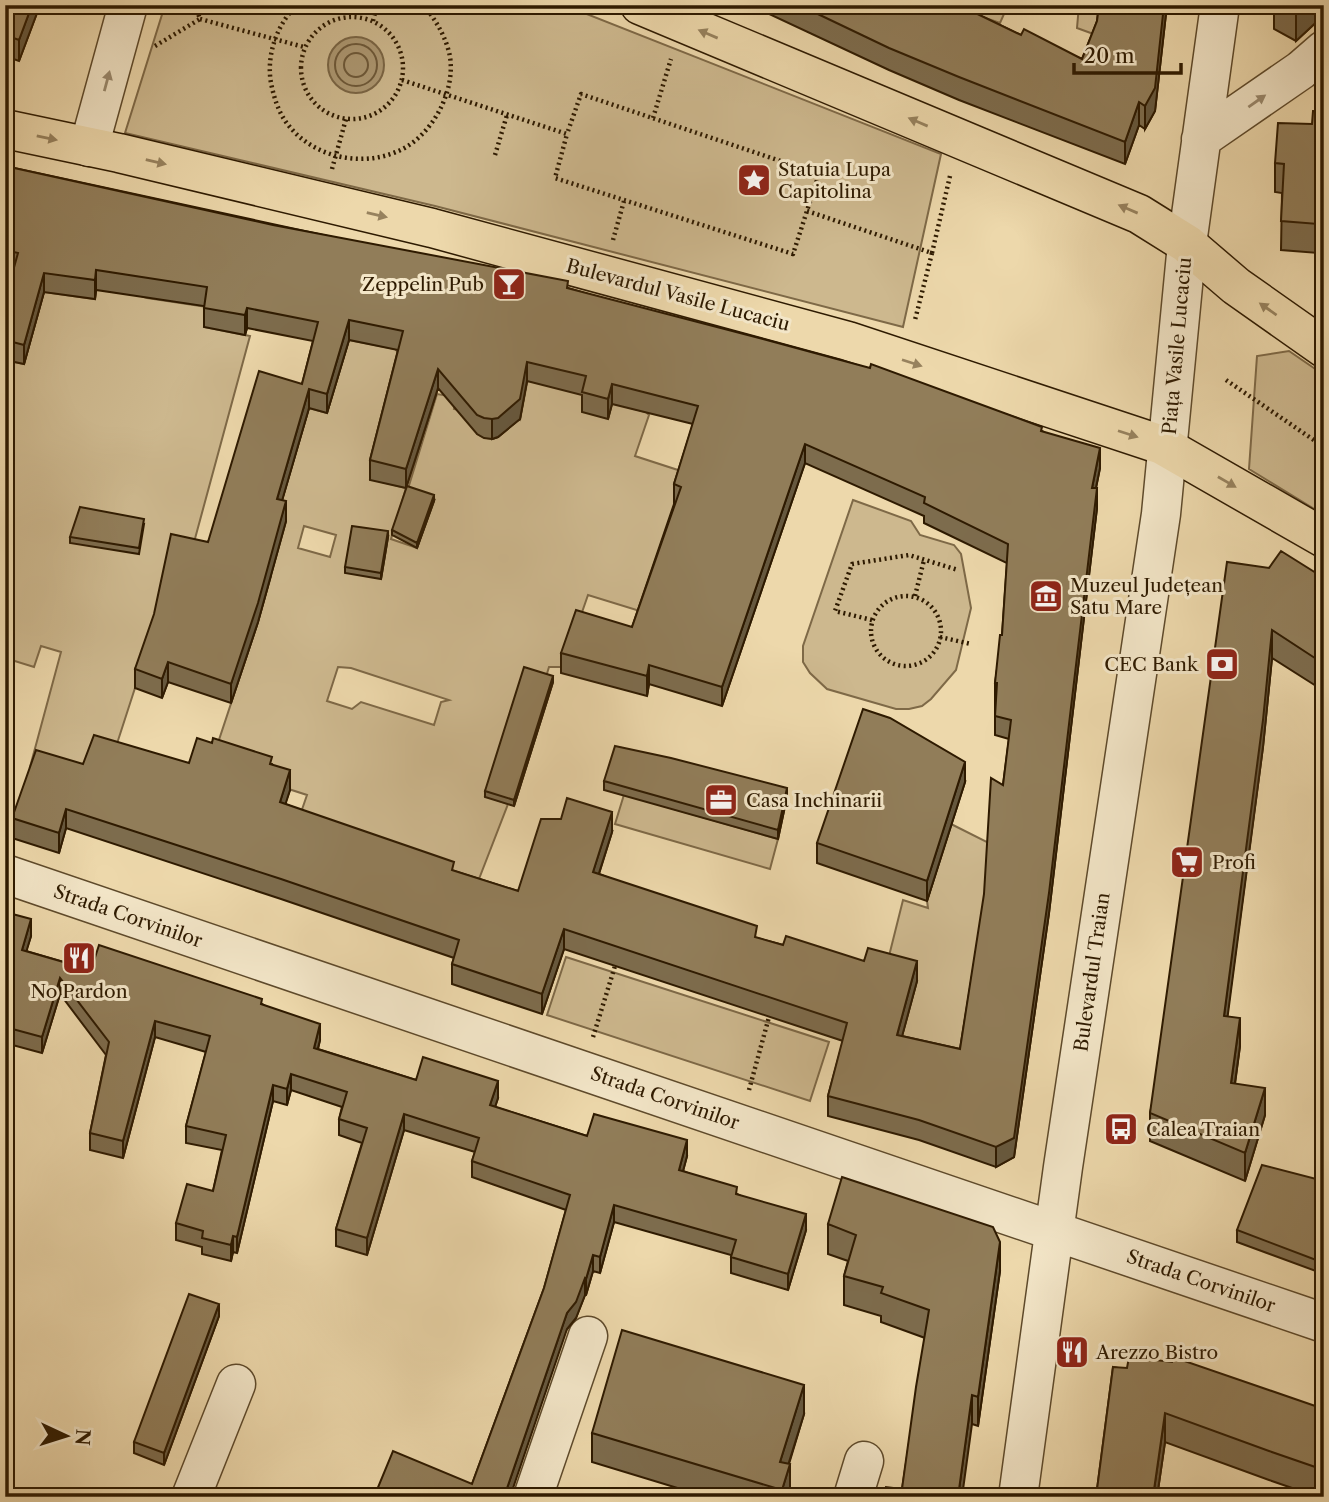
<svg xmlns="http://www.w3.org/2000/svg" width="1329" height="1502" viewBox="0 0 1329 1502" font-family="'Libre Caslon Text',serif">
	<rect width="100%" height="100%" fill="#edd8ab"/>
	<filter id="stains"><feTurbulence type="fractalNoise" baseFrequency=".00286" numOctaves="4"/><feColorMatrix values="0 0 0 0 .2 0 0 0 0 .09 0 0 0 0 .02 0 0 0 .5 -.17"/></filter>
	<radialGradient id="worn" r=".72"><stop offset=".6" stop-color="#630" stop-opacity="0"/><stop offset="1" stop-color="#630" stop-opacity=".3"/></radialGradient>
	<path fill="#cdb88e" stroke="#7e6947" stroke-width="2" fill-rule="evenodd" d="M 165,5 L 564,5 L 941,154 L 903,327 L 435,206 L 125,133 Z
		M 948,5 L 1008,5 L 1000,23 Z
		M 1079,5 L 1101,5 L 1118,43 L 1077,28 Z
		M 97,281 L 147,298 L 207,307 L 204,327 L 250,336 L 190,557 L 161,599 L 135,688 L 112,759 L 83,783 L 30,767 L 61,652 L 41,646 L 34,667 L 5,658 L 5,360 L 24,364 L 44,292 L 95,299 Z
		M 349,340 L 395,349 L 402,356 L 370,479 L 406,488 L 391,539 L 417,548 L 433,501 L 407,492 L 437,394 L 456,397 L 454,409 L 475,413 L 477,434 C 496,445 503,436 507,418 L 520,420 L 530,367 L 586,396 L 646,412 L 649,415 L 635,456 L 684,472 L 643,612 L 588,595 L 563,667 L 549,667 L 545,680 L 485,796 L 508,804 L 472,897 L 296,827 L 307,795 L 270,783 L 213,758 L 258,622 L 271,576 L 261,572 L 309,408 L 327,413 ZM 304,526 L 336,535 L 330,557 L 298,548 ZM 338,667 L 351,668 L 449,700 L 441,702 L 434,725 L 361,702 L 352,709 L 327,701 Z
		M 1289,351 L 1324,375 L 1324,515 L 1249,469 L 1257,356 Z
		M 853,500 L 911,521 L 920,535 L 954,545 L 961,554 L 971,608 L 956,670 L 931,699 L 922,706 L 909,709 L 896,709 L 827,689 L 810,673 L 803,662 L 803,646 Z
		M 634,762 L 656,804 L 778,839 L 770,869 L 615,824 Z
		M 951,824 L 989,843 L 984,913 L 956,1091 L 897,1055 L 885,972 L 903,900 L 928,908 L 927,901 Z
		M 566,957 L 829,1042 L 810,1101 L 547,1015 Z"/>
	<path fill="#ac9771" stroke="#7a6544" stroke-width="2" d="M328 65a28 28 0 1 1 56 0a28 28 0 1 1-56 0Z"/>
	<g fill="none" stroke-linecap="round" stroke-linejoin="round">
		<path stroke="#6d5838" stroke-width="2" d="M335 65a21 21 0 1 1 42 0a21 21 0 1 1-42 0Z
			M344 65a12 12 0 1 1 24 0a12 12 0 1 1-24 0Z"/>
		<g stroke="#5e4a2b" stroke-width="41">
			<path id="minor" d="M 1201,139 L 1301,70 L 1324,50
				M 89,147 L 128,5
				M 5,874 L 1324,1323
				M 191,1497 L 236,1384
				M 533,1497 L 588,1336
				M 853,1497 L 864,1461
				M 1018,1497 L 1063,1167 L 1161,514 L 1187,244 L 1220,5"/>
		</g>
		<g stroke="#2e1a00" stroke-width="41">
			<path id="major" d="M 640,5 L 1139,214 L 1187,244 L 1236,286 L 1324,348
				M 5,129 L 119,153 L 432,228 L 848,341 L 1162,445 L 1324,538"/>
		</g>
		<path stroke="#2e1a00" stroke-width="4.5" stroke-dasharray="2 3.5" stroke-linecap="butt" d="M 297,5 C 277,24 266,55 271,83 C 274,98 279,114 289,126 C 314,157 360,167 396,152 C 432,138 458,89 449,52 C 444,33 435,20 424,5
			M301 68a51 51 0 1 1 102 0a51 51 0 1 1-102 0Z
			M 200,19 L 304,47
			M 373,21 L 377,5
			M 155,46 L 200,19 L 195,5
			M 402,80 L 567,134 L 555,178 L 793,254 L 819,174 L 581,94 L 567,134
			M 653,118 L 671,59
			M 495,155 L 507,115
			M 332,169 L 346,119
			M 807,211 L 932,253 L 915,320
			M 613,240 L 624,201
			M 932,253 L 950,176
			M 1226,380 L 1324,447
			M871 631a35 35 0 1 1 70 0a35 35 0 1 1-70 0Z
			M 915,596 L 924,560
			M 872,620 L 835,611 L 852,564 L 909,555 L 958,570
			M 940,637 L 971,644
			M 593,1037 L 615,966
			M 749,1090 L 769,1017"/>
		<use href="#minor" stroke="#f3e6c8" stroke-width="38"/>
		<use href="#major" stroke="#edd8ab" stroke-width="38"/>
	</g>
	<path fill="#7d6c4d" stroke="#2e1a00" stroke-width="2" d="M 5,5 L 40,5 L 19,61 L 5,56 Z
		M 750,5 L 977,5 L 977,14 L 1021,35 L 1082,59 L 1097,21 L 1099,5 L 1167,5 L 1155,111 L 1145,129 L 1139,125 L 1125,164 L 959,100 L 889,70 Z
		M 1274,5 L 1324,5 L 1324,15 L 1296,41 L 1274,29 Z
		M 1324,112 L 1324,242 L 1318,241 L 1318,253 L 1281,250 L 1282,193 L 1275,192 L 1275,163 Z
		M 5,166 L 568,288 L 1042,431 L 1100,468 L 1096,488 L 1097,508 L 1049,913 L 1014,1157 L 996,1167 L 919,1140 L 828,1116 L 828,1096 L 843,1041 L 564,949 L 542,1014 L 452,984 L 452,964 L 454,958 L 281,899 L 66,828 L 59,853 L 12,838 L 12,818 L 83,764 L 189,763 L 272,764 L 290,790 L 285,804 L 454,871 L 518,891 L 612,832 L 599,874 L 757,938 L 917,981 L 902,1036 L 960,1049 L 1003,785 L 1009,739 L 995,735 L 995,683 L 1002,635 L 1007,563 L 924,523 L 924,516 L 805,463 L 722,706 L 649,684 L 647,696 L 561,673 L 561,653 L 632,627 L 674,504 L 674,484 L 693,424 L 612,404 L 608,419 L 582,412 L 582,395 L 527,381 L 520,419 L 498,437 L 492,439 L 484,438 L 477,434 L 438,388 L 406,488 L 370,480 L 370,460 L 398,350 L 349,340 L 327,413 L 309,408 L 282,500 L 286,521 L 258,622 L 231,703 L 168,682 L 162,698 L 135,688 L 135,669 L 208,542 L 302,384 L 313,341 L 247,328 L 245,335 L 204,327 L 204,306 L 96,290 L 95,299 L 44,292 L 24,364 L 5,360 L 5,300 L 13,271 L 5,270 Z
		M 434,501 L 417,548 L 392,535 L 392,530 Z
		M 144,524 L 139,554 L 70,543 L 70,537 Z
		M 388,537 L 381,579 L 345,573 L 345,567 Z
		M 1269,568 L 1324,578 L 1324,691 L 1272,658 L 1263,747 L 1227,1016 L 1240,1046 L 1235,1084 L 1265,1115 L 1245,1181 L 1150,1141 L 1150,1113 Z
		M 553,682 L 514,806 L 485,797 L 485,791 Z
		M 604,781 L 787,797 L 778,839 L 604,790 Z
		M 965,782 L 927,901 L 817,863 L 817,843 Z
		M 5,912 L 31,936 L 26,951 L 91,970 L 262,1004 L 320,1040 L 318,1049 L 416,1080 L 498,1098 L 495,1107 L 587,1136 L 687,1156 L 683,1171 L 737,1194 L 806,1230 L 788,1290 L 731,1273 L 731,1255 L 614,1222 L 600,1273 L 593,1271 L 586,1295 L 585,1295 L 576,1318 L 567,1329 L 472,1484 L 544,1288 L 566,1210 L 472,1177 L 472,1161 L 475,1152 L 404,1130 L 367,1255 L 336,1246 L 336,1229 L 362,1143 L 339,1135 L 339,1119 L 342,1107 L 291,1090 L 287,1105 L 273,1101 L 237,1253 L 233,1252 L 231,1261 L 202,1254 L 202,1247 L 176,1240 L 176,1223 L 213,1191 L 222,1150 L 186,1143 L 186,1126 L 206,1052 L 155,1037 L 123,1158 L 90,1150 L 90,1133 L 106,1055 L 60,994 L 42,1053 L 5,1043 Z
		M 1324,1181 L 1324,1274 L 1237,1242 L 1237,1230 Z
		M 828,1224 L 1000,1271 L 978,1426 L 972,1424 L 902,1489 L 925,1338 L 881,1322 L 881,1316 L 844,1305 L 844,1276 L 848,1261 L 828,1254 Z
		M 219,1316 L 164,1465 L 134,1453 L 134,1442 Z
		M 1113,1367 L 1324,1409 L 1324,1497 L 1318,1497 L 1269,1480 L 1165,1442 L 1157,1497 L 1096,1497 Z
		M 804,1414 L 789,1464 L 790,1493 L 789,1497 L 707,1497 L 592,1462 L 592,1433 Z"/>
	<path fill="#66583e" stroke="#2e1a00" stroke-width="2" d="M 32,5 L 40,5 L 19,61 L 19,40 Z
		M 971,5 L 977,5 L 977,16 L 969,10 Z
		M 1164,5 L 1167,5 L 1155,111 L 1145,129 L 1145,106 Z
		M 1303,5 L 1324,5 L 1324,15 L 1296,41 L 1296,12 Z
		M 1139,102 L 1139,125 L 1125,164 L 1125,142 Z
		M 96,270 L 96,290 L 95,299 L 95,280 Z
		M 44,273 L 44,292 L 24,364 L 24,345 Z
		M 247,308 L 247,328 L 245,335 L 245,315 Z
		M 349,320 L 349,340 L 327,413 L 327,394 Z
		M 527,362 L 527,381 L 520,419 L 498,437 L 492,439 L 492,419 Z
		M 438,369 L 438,388 L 406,488 L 406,469 Z
		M 612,384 L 612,404 L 608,419 L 608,399 Z
		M 309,389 L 309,408 L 277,518 L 277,499 Z
		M 805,444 L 805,463 L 722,706 L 722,687 Z
		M 1100,448 L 1100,468 L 1092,507 L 1092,488 Z
		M 1097,488 L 1097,508 L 1049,913 L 1014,1157 L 996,1167 L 996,1147 Z
		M 434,495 L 434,501 L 417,548 L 417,543 Z
		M 286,501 L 286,521 L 258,622 L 231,703 L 231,684 Z
		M 388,531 L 388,537 L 381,579 L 381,573 Z
		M 1272,630 L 1272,658 L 1263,747 L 1224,1044 L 1224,1016 Z
		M 168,662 L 168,682 L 162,698 L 162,679 Z
		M 649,665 L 649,684 L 647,696 L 647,676 Z
		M 553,676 L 553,682 L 514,806 L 514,800 Z
		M 965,762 L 965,782 L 927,901 L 927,881 Z
		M 290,770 L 290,790 L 280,821 L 280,802 Z
		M 787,788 L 787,797 L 778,839 L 778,830 Z
		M 66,809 L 66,828 L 59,853 L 59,833 Z
		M 612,812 L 612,832 L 593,892 L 593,872 Z
		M 31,919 L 31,936 L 22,966 L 22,950 Z
		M 564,929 L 564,949 L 542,1014 L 542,994 Z
		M 917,961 L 917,981 L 897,1055 L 897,1035 Z
		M 60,978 L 60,994 L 42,1053 L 42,1037 Z
		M 1240,1018 L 1240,1046 L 1231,1111 L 1231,1083 Z
		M 155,1021 L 155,1037 L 123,1158 L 123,1141 Z
		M 320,1024 L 320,1040 L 314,1064 L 314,1048 Z
		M 291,1074 L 291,1090 L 287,1105 L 287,1089 Z
		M 498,1081 L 498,1098 L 490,1122 L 490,1105 Z
		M 273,1085 L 273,1101 L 237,1253 L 237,1237 Z
		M 1265,1088 L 1265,1115 L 1245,1181 L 1245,1153 Z
		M 404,1114 L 404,1130 L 367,1255 L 367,1238 Z
		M 687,1140 L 687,1156 L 679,1186 L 679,1170 Z
		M 614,1205 L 614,1222 L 600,1273 L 600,1257 Z
		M 806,1214 L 806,1230 L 788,1290 L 788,1274 Z
		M 233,1236 L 233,1252 L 231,1261 L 231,1245 Z
		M 1000,1242 L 1000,1271 L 978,1426 L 978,1397 Z
		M 593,1255 L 593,1271 L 586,1295 L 586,1279 Z
		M 585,1278 L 585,1295 L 576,1318 L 567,1329 L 510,1497 L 504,1497 L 567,1313 Z
		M 219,1304 L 219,1316 L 164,1465 L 164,1453 Z
		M 804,1385 L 804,1414 L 780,1491 L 780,1462 Z
		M 972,1395 L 972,1424 L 962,1497 L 958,1497 Z
		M 1165,1413 L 1165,1442 L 1157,1497 L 1153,1497 Z
		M 790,1464 L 790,1493 L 789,1497 L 782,1497 L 782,1490 Z"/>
	<path fill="#917d59" stroke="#2e1a00" stroke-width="2" d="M 5,5 L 32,5 L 19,40 L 5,35 Z
		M 799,5 L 971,5 L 969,10 L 1021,35 L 1024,29 L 1082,59 L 1097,21 L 1099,5 L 1164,5 L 1155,88 L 1145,106 L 1139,102 L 1125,142 L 959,77 L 889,48 Z
		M 1283,5 L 1303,5 L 1296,12 Z
		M 1313,111 L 1324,112 L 1324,213 L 1318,212 L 1318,224 L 1281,221 L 1284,164 L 1275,163 L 1278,123 L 1312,124 Z
		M 5,166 L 273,225 L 568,281 L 567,288 L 763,339 L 870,368 L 871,364 L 1042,427 L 1041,431 L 1100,448 L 1092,488 L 1097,488 L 1049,893 L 1014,1138 L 996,1147 L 919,1120 L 828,1096 L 847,1023 L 564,929 L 542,994 L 452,964 L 459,940 L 281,879 L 66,809 L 59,833 L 12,818 L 36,750 L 83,764 L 94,735 L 189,763 L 197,738 L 212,743 L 213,738 L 272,757 L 270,764 L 290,770 L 280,802 L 454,862 L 452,870 L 518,891 L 541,819 L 561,819 L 567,798 L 612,812 L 593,872 L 757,926 L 755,937 L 783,945 L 786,936 L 864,961 L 868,948 L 917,961 L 897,1035 L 960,1049 L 984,894 L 991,778 L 1003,785 L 1011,720 L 995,716 L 997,683 L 995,683 L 1000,635 L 1002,635 L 1008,544 L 924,503 L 925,497 L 805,444 L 722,687 L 649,665 L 647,676 L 561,653 L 576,610 L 632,627 L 681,487 L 674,484 L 698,406 L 612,384 L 608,399 L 582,392 L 586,376 L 527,362 L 520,399 L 498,418 L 492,419 L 484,418 L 477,415 L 438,369 L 406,469 L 370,460 L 403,331 L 349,320 L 327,394 L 309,389 L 277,499 L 286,501 L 258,603 L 231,684 L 168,662 L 162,679 L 135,669 L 154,614 L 171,534 L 208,542 L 259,371 L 302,384 L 318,322 L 247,308 L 245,315 L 204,308 L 207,287 L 96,270 L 95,280 L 44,273 L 24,345 L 5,340 L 5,300 L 18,253 L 5,250 Z
		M 407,486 L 434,495 L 417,543 L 392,530 Z
		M 80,507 L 144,519 L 139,548 L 70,537 Z
		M 352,526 L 388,531 L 381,573 L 345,567 Z
		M 1281,551 L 1324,578 L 1324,664 L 1272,630 L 1263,720 L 1224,1016 L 1240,1018 L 1231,1083 L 1265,1088 L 1245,1153 L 1150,1113 L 1227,562 L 1269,568 Z
		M 524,667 L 553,676 L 514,800 L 485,791 Z
		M 863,709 L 890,718 L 965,762 L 927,881 L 817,843 Z
		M 615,746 L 671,758 L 787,788 L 778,830 L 604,781 Z
		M 5,912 L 31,919 L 22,950 L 91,970 L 99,945 L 262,999 L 261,1004 L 320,1024 L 314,1048 L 416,1080 L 423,1057 L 498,1081 L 490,1105 L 587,1136 L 594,1114 L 687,1140 L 679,1170 L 737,1187 L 736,1194 L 806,1214 L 788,1274 L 731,1257 L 736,1240 L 614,1205 L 600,1257 L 593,1255 L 586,1279 L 585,1278 L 576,1302 L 567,1313 L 504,1497 L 374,1497 L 393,1451 L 472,1484 L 544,1288 L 570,1195 L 472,1161 L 479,1138 L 404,1114 L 367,1238 L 336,1229 L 367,1128 L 339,1119 L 347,1092 L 291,1074 L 287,1089 L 273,1085 L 237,1237 L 233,1236 L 231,1245 L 202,1238 L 203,1231 L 176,1223 L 187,1184 L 213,1191 L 226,1135 L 186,1126 L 210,1036 L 155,1021 L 123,1141 L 90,1133 L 109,1042 L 60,978 L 42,1037 L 5,1027 Z
		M 1262,1165 L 1324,1181 L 1324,1263 L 1237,1230 Z
		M 842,1177 L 993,1227 L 1000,1242 L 978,1397 L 972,1395 L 958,1497 L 885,1497 L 886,1487 L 902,1489 L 916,1387 L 929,1310 L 881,1293 L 883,1287 L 844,1276 L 856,1235 L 828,1224 Z
		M 189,1294 L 219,1304 L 164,1453 L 134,1442 Z
		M 622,1330 L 804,1385 L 780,1462 L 790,1464 L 782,1490 L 592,1433 Z
		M 1129,1357 L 1172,1362 L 1173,1357 L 1324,1409 L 1324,1470 L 1269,1451 L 1165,1413 L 1153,1497 L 1096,1497 L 1113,1367 L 1127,1368 Z"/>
	<defs><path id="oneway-solid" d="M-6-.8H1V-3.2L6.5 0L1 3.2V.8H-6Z" transform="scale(1.75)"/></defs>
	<g fill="#97825e">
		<use href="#oneway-solid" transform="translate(708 34) rotate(-157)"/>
		<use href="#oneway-solid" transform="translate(918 122) rotate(-157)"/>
		<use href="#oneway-solid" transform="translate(47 138) rotate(12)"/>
		<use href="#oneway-solid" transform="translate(156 162) rotate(13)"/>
		<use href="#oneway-solid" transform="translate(1128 209) rotate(-157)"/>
		<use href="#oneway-solid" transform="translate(377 215) rotate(13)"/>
		<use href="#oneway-solid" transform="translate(1268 309) rotate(-145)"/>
		<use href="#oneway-solid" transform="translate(912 363) rotate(18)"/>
		<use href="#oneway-solid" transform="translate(1128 434) rotate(18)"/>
		<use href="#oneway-solid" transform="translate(1227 482) rotate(30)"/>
	</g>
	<g fill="#9a8a6e">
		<use href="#oneway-solid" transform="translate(107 81) rotate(-75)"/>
		<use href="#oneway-solid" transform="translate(1257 101) rotate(-35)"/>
	</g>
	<defs>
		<g id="sight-square" transform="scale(1.75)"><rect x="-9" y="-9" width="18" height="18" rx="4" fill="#8f2418" stroke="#f3e6c8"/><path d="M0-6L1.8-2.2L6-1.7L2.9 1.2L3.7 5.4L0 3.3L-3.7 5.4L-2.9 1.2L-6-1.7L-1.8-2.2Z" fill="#fff"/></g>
		<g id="bar-square" transform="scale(1.75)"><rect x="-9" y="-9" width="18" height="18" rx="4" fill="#8f2418" stroke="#f3e6c8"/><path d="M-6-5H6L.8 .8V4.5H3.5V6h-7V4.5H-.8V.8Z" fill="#fff"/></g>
		<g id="museum-square" transform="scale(1.75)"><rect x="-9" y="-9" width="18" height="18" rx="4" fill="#8f2418" stroke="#f3e6c8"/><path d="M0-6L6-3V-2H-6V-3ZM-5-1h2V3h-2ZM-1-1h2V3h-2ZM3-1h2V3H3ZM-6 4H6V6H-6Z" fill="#fff"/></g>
		<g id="bank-square" transform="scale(1.75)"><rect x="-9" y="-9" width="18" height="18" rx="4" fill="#8f2418" stroke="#f3e6c8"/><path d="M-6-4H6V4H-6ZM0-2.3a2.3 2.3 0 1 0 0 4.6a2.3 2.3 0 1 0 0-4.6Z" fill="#fff"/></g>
		<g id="office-square" transform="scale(1.75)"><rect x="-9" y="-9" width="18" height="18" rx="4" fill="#8f2418" stroke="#f3e6c8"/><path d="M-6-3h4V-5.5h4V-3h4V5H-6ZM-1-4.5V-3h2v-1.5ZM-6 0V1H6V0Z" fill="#fff"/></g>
		<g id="supermarket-square" transform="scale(1.75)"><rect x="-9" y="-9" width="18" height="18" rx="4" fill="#8f2418" stroke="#f3e6c8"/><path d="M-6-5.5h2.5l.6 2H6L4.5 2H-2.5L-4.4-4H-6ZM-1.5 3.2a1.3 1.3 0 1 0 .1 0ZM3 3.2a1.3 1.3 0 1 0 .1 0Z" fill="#fff"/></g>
		<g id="restaurant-square" transform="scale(1.75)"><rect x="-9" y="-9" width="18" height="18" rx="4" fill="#8f2418" stroke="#f3e6c8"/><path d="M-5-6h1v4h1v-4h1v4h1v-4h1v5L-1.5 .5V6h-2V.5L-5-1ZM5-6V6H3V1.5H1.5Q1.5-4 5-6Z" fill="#fff"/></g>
		<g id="bus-square" transform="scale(1.75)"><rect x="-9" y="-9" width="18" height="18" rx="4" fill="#8f2418" stroke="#f3e6c8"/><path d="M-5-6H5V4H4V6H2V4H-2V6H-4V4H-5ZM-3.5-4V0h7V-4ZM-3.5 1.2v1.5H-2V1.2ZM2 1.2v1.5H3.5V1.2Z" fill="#fff"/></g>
	</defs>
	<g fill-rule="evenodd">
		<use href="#sight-square" x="754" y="180"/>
		<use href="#bar-square" x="509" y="284"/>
		<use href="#museum-square" x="1046" y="596"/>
		<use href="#bank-square" x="1222" y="664"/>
		<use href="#office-square" x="721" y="800"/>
		<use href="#supermarket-square" x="1187" y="862"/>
		<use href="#restaurant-square" x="79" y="958"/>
		<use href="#bus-square" x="1121" y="1129"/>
		<use href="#restaurant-square" x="1072" y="1352"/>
	</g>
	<g text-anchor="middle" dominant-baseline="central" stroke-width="6" stroke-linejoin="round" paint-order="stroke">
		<g font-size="19" fill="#2e1a00" stroke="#f3e6c8" text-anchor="start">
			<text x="778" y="169">Statuia Lupa<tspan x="778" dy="22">Capitolina</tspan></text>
			<text x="484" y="284" text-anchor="end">Zeppelin Pub</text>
			<text x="1070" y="585">Muzeul Județean<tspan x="1070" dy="22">Satu Mare</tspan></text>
			<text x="1198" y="664" text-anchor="end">CEC Bank</text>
			<text x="746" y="800">Casa Inchinarii</text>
			<text x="1212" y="862">Profi</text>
			<text x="79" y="991" text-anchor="middle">No Pardon</text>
			<text x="1146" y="1129">Calea Traian</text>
			<text x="1096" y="1352">Arezzo Bistro</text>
		</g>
		<g font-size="19" fill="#2e1a00" stroke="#f3e6c8">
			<text transform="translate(678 295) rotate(15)">Bulevardul Vasile Lucaciu</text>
			<text transform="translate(1177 346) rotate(-85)">Piața Vasile Lucaciu</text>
			<text transform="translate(128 916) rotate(19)">Strada Corvinilor</text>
			<text transform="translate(1092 972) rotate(-82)">Bulevardul Traian</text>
			<text transform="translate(665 1098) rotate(19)">Strada Corvinilor</text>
			<text transform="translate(1201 1281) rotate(19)">Strada Corvinilor</text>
		</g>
	</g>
	<rect width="1329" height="1502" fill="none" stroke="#edd8ab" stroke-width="28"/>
	<rect x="7" y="7" width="1315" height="1488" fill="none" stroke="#2e1a00" stroke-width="3.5"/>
	<rect x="14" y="14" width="1301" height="1474" fill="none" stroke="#2e1a00" stroke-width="2"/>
	<g transform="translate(66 1436) rotate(94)" stroke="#f3e6c8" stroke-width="5" paint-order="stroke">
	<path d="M0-5L12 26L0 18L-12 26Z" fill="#2e1a00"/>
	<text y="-10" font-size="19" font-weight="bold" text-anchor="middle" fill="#2e1a00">N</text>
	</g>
	<path d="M1074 63v10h107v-10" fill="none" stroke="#2e1a00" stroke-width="3.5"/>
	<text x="1084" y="63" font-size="21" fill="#2e1a00" stroke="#f3e6c8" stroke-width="5" paint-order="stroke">20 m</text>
	<rect width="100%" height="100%" filter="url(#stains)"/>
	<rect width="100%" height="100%" fill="url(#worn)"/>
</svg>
